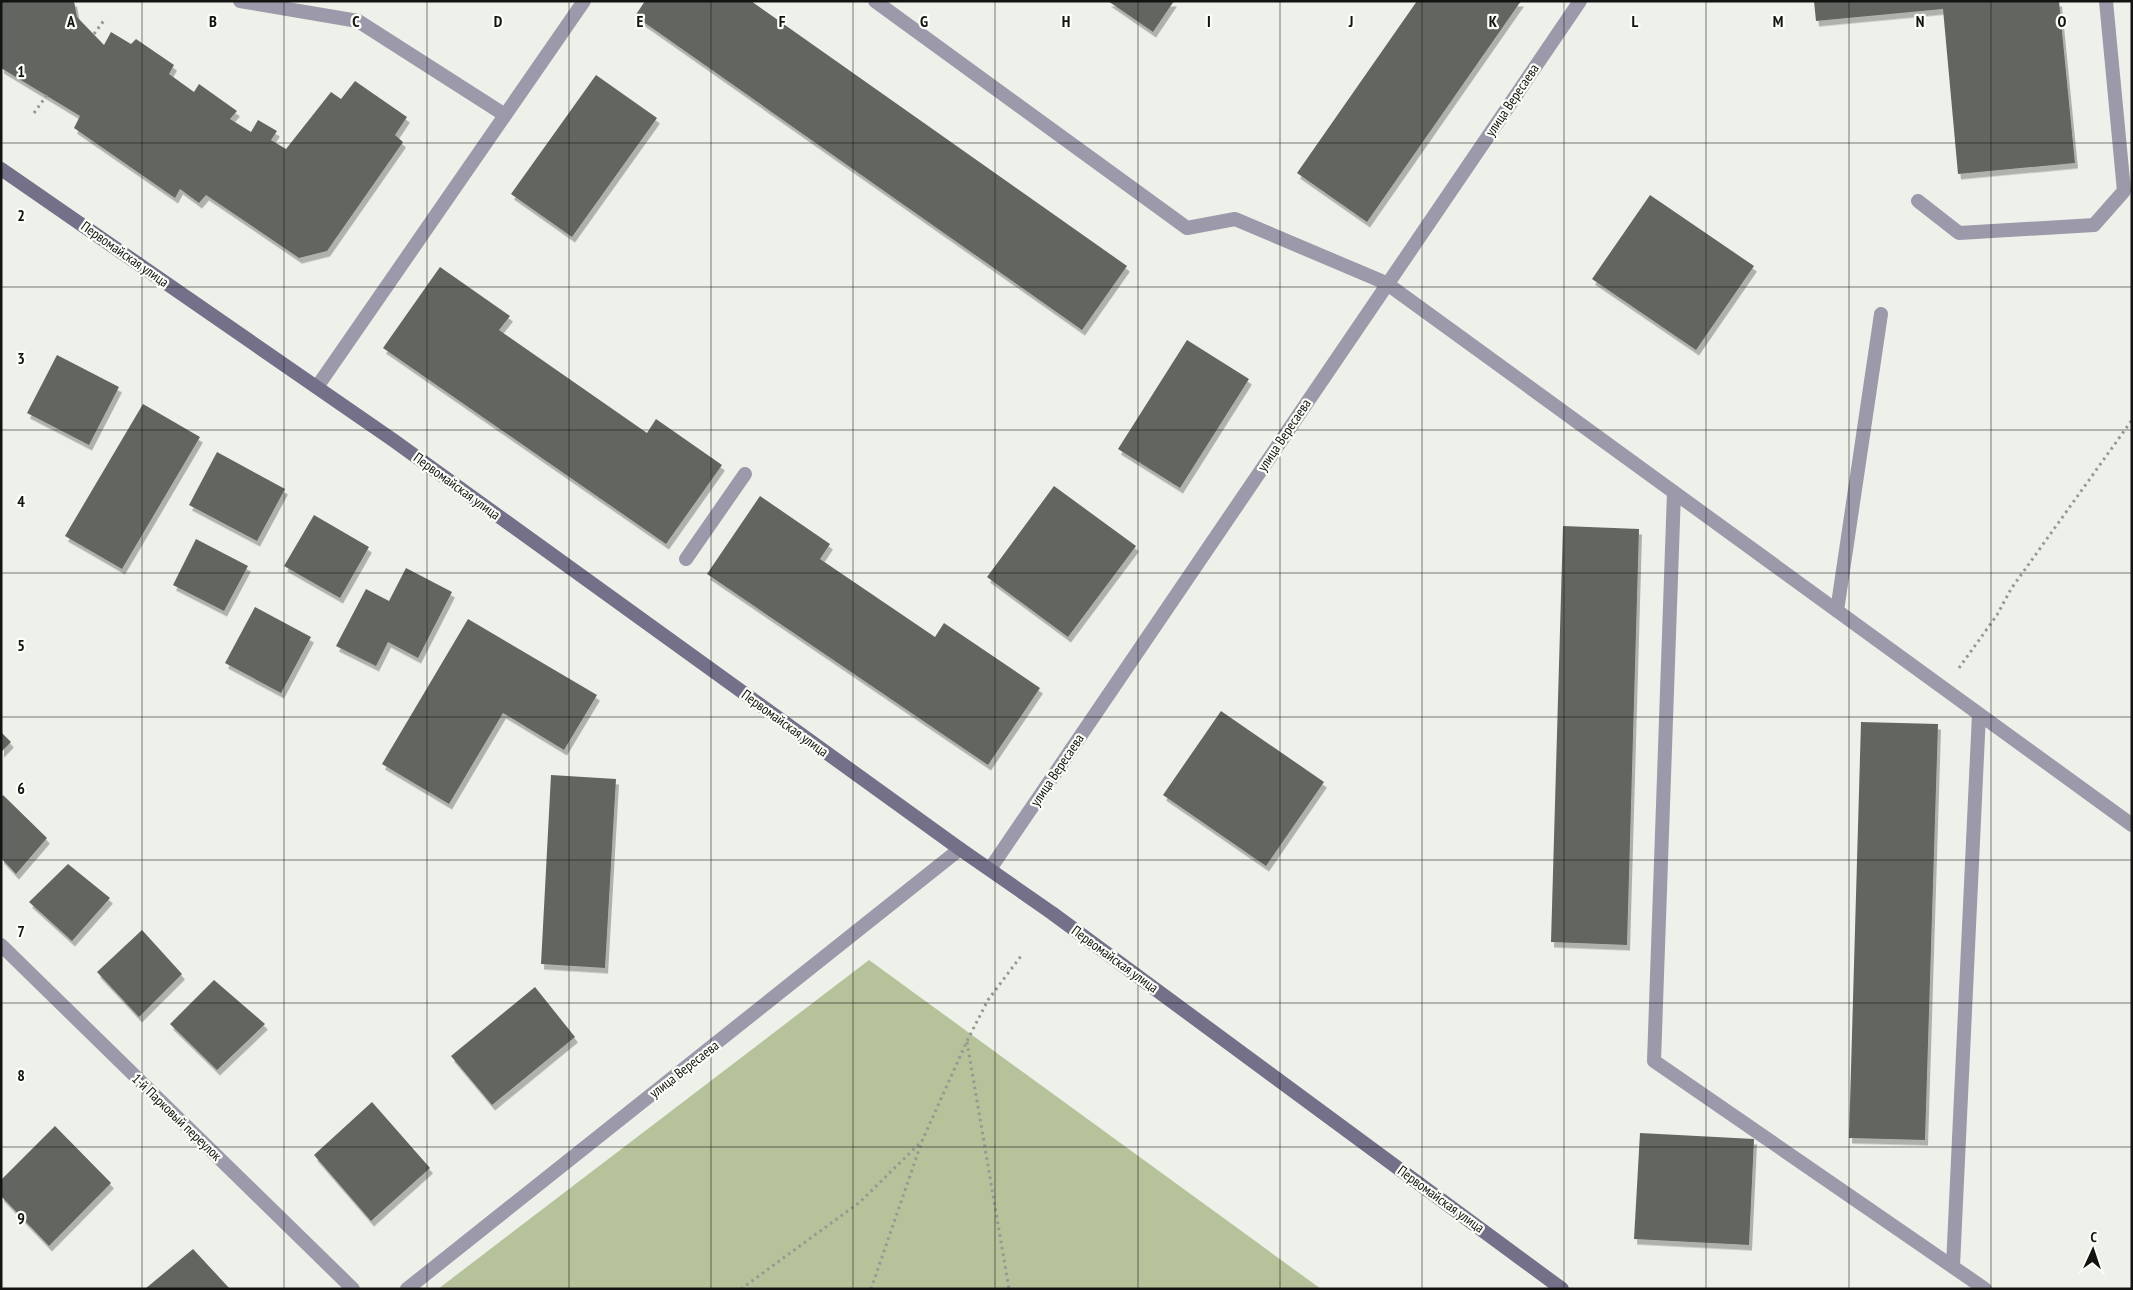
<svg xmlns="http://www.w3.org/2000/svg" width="2133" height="1290" viewBox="0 0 2133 1290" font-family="'PT Sans Narrow',sans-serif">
	<defs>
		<filter id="shadow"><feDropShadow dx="3" dy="5.5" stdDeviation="0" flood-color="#0004"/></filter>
	</defs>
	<rect width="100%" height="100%" fill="#eef1ea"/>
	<path fill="#b5c29a" d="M 869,960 L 1321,1289 L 438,1289 Z"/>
	<path fill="#646661" filter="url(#shadow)" d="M 1,1 L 74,1 L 77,17 L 104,45 L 111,32 L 131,44 L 136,39 L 174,65 L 169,74 L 194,92 L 199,84 L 237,111 L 230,119 L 251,132 L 258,120 L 277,131 L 271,140 L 286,149 L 331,92 L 341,99 L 355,81 L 407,117 L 395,135 L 403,142 L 327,251 L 299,258 L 206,195 L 199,203 L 180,189 L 175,198 L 74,128 L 80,116 L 1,68 Z
		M 645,1 L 751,1 L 1127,266 L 1082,330 L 635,16 Z
		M 1108,1 L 1174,1 L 1153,32 Z
		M 1417,1 L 1521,1 L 1367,222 L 1297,173 Z
		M 1814,1 L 2059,1 L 2075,163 L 1958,174 L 1943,9 L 1816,21 Z
		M 596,75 L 657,118 L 572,237 L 511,194 Z
		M 1650,195 L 1754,266 L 1696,350 L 1592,279 Z
		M 440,267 L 510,316 L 499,330 L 647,433 L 656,419 L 722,465 L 666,544 L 383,348 Z
		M 1187,340 L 1249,379 L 1180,488 L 1118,449 Z
		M 57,355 L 119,387 L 89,445 L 27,413 Z
		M 143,404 L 200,437 L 122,569 L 65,536 Z
		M 217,452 L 285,489 L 257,541 L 189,505 Z
		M 1054,486 L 1136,546 L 1068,637 L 987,577 Z
		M 760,496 L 830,544 L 820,559 L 935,637 L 944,623 L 1040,688 L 988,765 L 707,574 Z
		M 314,515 L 369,547 L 340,598 L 284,566 Z
		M 1563,526 L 1639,529 L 1627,945 L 1551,942 Z
		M 196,539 L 248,566 L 224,611 L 173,585 Z
		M 406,568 L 452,592 L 418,658 L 388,642 L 376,666 L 336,646 L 366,589 L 389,601 Z
		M 255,607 L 311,637 L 281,693 L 225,663 Z
		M 468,619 L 597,695 L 564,750 L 503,713 L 449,804 L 382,764 Z
		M 1221,711 L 1324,782 L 1266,866 L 1163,795 Z
		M 1861,722 L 1938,724 L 1925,1140 L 1849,1138 Z
		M 1,732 L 11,742 L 1,752 Z
		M 551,775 L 616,779 L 605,968 L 541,964 Z
		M 3,795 L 47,838 L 16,874 L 1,858 L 1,798 Z
		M 68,864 L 110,898 L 72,941 L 29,902 Z
		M 142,930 L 182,974 L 139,1017 L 97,972 Z
		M 214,980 L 265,1024 L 217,1070 L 170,1024 Z
		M 535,987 L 575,1037 L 492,1105 L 451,1056 Z
		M 372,1102 L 430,1168 L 371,1221 L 314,1155 Z
		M 55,1126 L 111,1183 L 49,1246 L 1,1196 L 1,1180 Z
		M 1640,1133 L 1754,1139 L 1749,1245 L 1634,1239 Z
		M 193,1249 L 230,1289 L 145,1289 Z"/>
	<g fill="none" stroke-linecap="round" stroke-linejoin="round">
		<path stroke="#969893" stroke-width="3" stroke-dasharray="2.5 4" stroke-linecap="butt" d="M 94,34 L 105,19
			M 34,113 L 47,95
			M 1959,668 L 1997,615 L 2011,589 L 2132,420
			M 967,1042 L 1009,1289
			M 741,1289 L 860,1202 L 922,1141
			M 871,1289 L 922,1141 L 967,1041 L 988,1000 L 1021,956"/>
		<path stroke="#9c99aa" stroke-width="14" d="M 240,1 L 358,21 L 505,115
			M 875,1 L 1187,228 L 1235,219 L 1386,283 L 2132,825
			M 1918,201 L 1959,233 L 2094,225 L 2124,191 L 2106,1
			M 317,387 L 584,1
			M 1674,492 L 1654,1061 L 1985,1289
			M 686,559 L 745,474
			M 1837,611 L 1881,314
			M 1953,1266 L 1979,714"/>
		<path stroke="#9c99aa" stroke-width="14" d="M 990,869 L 1580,1
			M 1,945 L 353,1289
			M 407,1289 L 960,849"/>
		<path stroke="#747089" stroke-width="14" d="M 1,169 L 393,440 L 960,849 L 1052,913 L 1562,1289"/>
	</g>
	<path fill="none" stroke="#131412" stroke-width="1" stroke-opacity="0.55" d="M 142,1 L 142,1289M 284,1 L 284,1289M 427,1 L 427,1289M 569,1 L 569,1289M 711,1 L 711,1289M 853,1 L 853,1289M 995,1 L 995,1289M 1138,1 L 1138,1289M 1280,1 L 1280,1289M 1422,1 L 1422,1289M 1564,1 L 1564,1289M 1706,1 L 1706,1289M 1849,1 L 1849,1289M 1991,1 L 1991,1289M 1,143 L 2132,143M 1,287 L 2132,287M 1,430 L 2132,430M 1,573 L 2132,573M 1,717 L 2132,717M 1,860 L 2132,860M 1,1003 L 2132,1003M 1,1147 L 2132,1147"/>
	<g text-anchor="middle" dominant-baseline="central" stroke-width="4.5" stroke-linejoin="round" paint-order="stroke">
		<g font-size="14" fill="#131412" stroke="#fcfef8">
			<text transform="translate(1512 100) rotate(-56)">улица Вересаева</text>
			<text transform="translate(125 254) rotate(35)">Первомайская улица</text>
			<text transform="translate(1284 435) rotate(-56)">улица Вересаева</text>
			<text transform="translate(457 486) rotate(36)">Первомайская улица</text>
			<text transform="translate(785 723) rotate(36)">Первомайская улица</text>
			<text transform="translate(1057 770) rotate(-56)">улица Вересаева</text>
			<text transform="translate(1115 959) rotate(36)">Первомайская улица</text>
			<text transform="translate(684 1069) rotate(-38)">улица Вересаева</text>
			<text transform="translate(177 1117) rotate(44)">1-й Парковый переулок</text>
			<text transform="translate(1441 1199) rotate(36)">Первомайская улица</text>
		</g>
	</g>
	<g font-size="16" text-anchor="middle" font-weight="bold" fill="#131412" stroke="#fcfef8" stroke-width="4.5" stroke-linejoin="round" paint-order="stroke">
		<text x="71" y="27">A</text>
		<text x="213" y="27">B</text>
		<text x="356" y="27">C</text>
		<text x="498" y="27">D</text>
		<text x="640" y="27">E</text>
		<text x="782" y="27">F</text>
		<text x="924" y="27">G</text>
		<text x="1066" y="27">H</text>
		<text x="1209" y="27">I</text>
		<text x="1351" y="27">J</text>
		<text x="1493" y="27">K</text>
		<text x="1635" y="27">L</text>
		<text x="1778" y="27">M</text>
		<text x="1920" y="27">N</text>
		<text x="2062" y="27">O</text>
		<text x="21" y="77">1</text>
		<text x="21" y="221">2</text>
		<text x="21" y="364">3</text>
		<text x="21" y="507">4</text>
		<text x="21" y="651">5</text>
		<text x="21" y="794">6</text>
		<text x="21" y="937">7</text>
		<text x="21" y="1081">8</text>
		<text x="21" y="1224">9</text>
	</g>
	<rect width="2133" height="1290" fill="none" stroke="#131412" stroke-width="5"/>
	<g transform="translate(2093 1250) rotate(3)" stroke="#fcfef8" stroke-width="4" paint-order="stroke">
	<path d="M0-4L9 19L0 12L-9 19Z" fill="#131412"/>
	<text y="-8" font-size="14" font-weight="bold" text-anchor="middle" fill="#131412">С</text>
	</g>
</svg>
